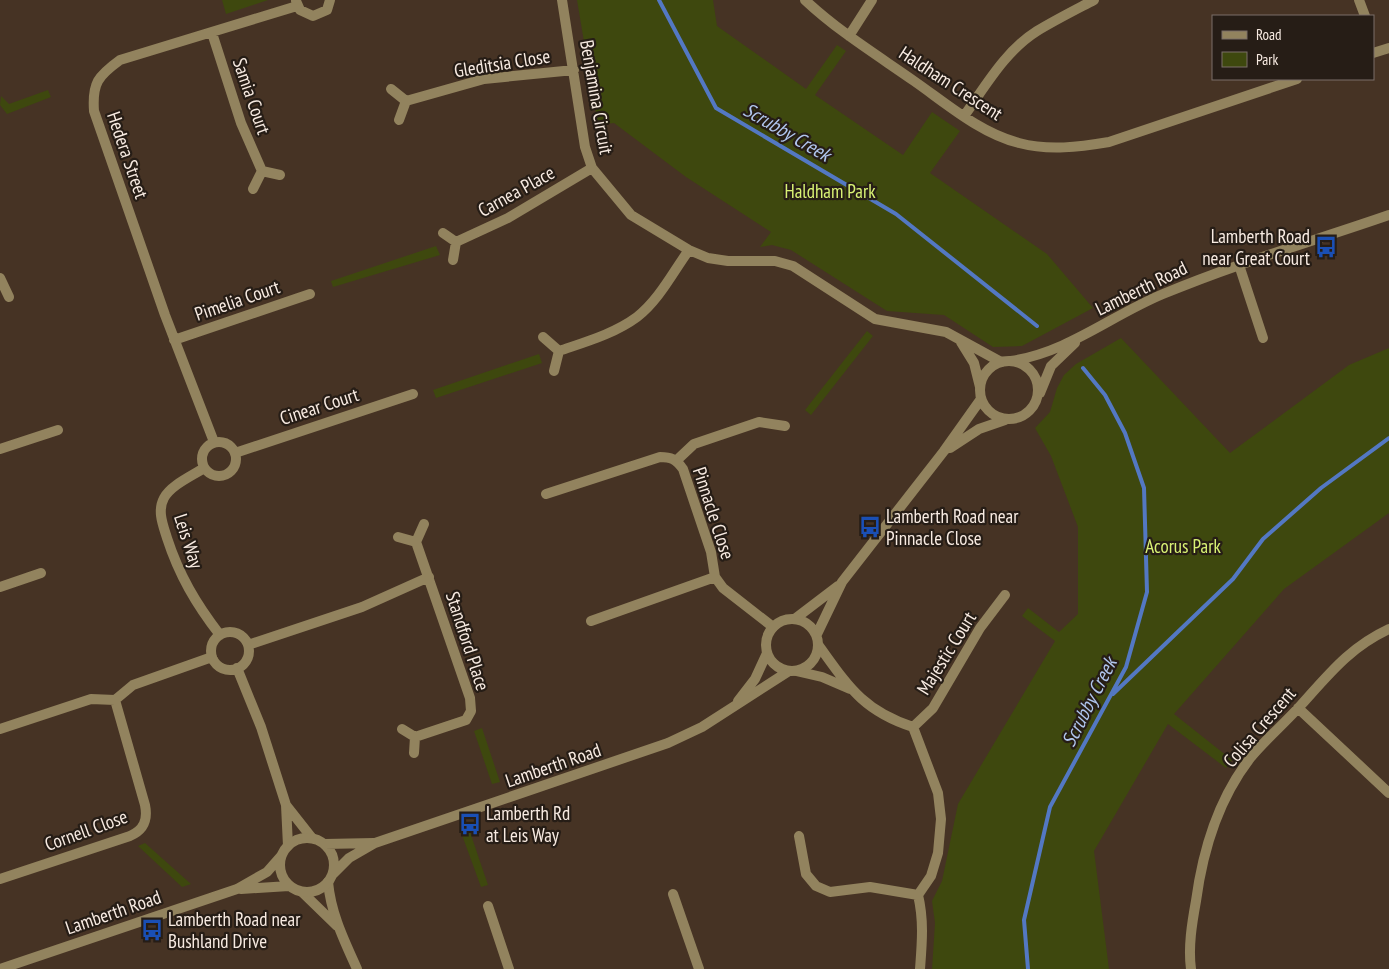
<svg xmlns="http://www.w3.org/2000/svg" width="1389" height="969" viewBox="0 0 1389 969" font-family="'PT Sans Narrow',sans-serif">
	<rect width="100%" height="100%" fill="#463324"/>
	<path fill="#3e480e" d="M 222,0 L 268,0 L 226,14 Z
		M 577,0 L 713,0 L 717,26 L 806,89 L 837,45 L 846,51 L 815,95 L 903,155 L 932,112 L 960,131 L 930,173 L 1047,254 L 1093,308 L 1022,346 L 993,347 L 944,315 L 887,311 L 791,250 L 772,245 L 760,247 L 771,232 L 686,177 L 614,123 L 598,125 Z
		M 48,90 L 51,97 L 7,114 L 0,105 L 1,96 L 9,104 Z
		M 436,246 L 440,255 L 333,287 L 331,281 Z
		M 867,331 L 873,336 L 811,415 L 805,410 Z
		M 1121,338 L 1230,453 L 1349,365 L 1389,348 L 1389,513 L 1284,589 L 1174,714 L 1232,760 L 1226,768 L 1168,724 L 1094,851 L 1109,969 L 932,969 L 935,923 L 932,901 L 942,881 L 958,804 L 1055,641 L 1022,616 L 1028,608 L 1059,632 L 1078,614 L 1078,527 L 1051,456 L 1035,428 L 1050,412 L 1057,388 L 1064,375 L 1076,364 Z
		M 539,354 L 542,363 L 436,398 L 433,390 Z
		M 482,728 L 500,782 L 492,784 L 474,731 Z
		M 470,832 L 488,885 L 481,887 L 462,835 Z
		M 145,843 L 191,884 L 182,887 L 138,846 Z"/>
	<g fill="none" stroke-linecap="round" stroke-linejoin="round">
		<path stroke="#5378c3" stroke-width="4" d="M 659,0 L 716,108 L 896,214 L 1037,326
			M 1113,694 L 1233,579 L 1263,539 L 1321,488 L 1389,438
			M 1028,969 L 1024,920 L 1050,807 L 1126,667 L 1147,592 L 1144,488 L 1125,433 L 1105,395 L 1083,368"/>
		<path stroke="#92835e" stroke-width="10" d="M 562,0 L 585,147 L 592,168 L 631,215 L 689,250 L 708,258 L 728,261 L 775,261 L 793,266 L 875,319 L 946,332 L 1001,362
			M 805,0 C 838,31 877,55 914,81 C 947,104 980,133 1019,143 C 1049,151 1079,147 1109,142 L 1297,79
			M 1359,0 L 1365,16
			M 296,1 L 300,10 L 313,16 L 327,10 L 330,0
			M 212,33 L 241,123 L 262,171
			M 849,36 L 872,0
			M 1373,53 L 1389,48
			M 391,89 L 406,101 L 399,120
			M 406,101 L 484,79 L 574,70
			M 964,116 C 985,87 1005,51 1037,31 C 1055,20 1075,10 1094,0
			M 253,189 L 262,171 L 280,175
			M 443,233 L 456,242 L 453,260
			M 456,242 L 508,218 L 592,168
			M 1239,265 L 1263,338
			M 0,278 L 9,297
			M 543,337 L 559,351 L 554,371
			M 174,340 L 310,294
			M 961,342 L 974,363 L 980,387
			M 559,351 C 585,342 614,334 637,317 C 659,300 673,272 689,250
			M202 459a17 17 0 1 1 34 0a17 17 0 1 1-34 0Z
			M 214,442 L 165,315 L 94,111 C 92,83 98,76 120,60 L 297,6
			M 0,449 L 58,430
			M 235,453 L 413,394
			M 677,460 L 694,444 L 759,422 L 785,426
			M 204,468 C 192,476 171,485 164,498 C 157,511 163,525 167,538 C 179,575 196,604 220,635
			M 546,494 L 660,457 C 671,457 676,459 683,469 L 711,552 L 715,577 L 723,588 L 773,627
			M 398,537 L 416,542 L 424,524
			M 0,587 L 41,573
			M 591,621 L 715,577
			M211 651a19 19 0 1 1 38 0a19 19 0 1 1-38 0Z
			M 248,645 L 362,607 L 429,577
			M 819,646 C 848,686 863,711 913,727 L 938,793 L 941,819 L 938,853 L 931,876 L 918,895 C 924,920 922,943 920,969
			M 237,668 L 261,727 L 286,805 L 288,846
			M 796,671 L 822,677 L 850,689
			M 1298,708 L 1389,793
			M 913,727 L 933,708 L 980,628 L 1005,595
			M 0,729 L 91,699 L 115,700 L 133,685 L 212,657
			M 402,729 L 415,737 L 414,753
			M 415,737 L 466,720 L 471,711 L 470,698 L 416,542
			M 286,805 L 312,838
			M 799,836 L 806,874 L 816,886 L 830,892 L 870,887 L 918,895
			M 0,879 L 130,836 C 144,830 148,820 145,805 L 115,700
			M 328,882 C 331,914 344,940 357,969
			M 302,892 L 337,926
			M 673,894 L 699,969
			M 488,906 L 509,969
			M 1191,969 C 1188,947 1192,923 1196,901 C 1203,849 1218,799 1251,757 C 1266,739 1285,723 1301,705 C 1329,674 1350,647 1389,629"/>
		<path stroke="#92835e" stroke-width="10" d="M980 390a29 29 0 1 1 58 0a29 29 0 1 1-58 0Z
			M 1011,361 C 1069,352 1110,316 1163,294 C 1237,263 1314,241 1389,215
			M 1040,393 L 1051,366 L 1075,343
			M 950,448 L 979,429 L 1005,420
			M 796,618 L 838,586
			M766 645a26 26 0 1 1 52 0a26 26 0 1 1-52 0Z
			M 817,634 L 842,582 L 944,451 L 981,399
			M 738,701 L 755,679 L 767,653
			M280 865a27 27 0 1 1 54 0a27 27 0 1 1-54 0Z
			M 325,844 L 374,843
			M 333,874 L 349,858 L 375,843 L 668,743 L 702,727 L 789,671
			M 241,889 L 289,886
			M 0,969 L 237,889 L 267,872 L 282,855"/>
	</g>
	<defs>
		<g id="bus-bare" transform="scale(1.725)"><path d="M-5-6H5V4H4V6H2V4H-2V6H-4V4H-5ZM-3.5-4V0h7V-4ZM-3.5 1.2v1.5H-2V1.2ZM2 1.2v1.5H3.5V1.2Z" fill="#1a4fb4" stroke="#261d16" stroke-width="2.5" paint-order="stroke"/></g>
	</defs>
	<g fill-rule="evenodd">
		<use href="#bus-bare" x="1326" y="247"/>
		<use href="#bus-bare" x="870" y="527"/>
		<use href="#bus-bare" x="470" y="824"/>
		<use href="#bus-bare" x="152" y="930"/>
	</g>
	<g text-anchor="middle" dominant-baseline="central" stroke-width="4.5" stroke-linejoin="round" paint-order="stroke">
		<g font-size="19" fill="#f8ebe2" stroke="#261d16">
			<text transform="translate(502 63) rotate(-9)">Gleditsia Close</text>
			<text transform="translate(951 83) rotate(33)">Haldham Crescent</text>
			<text transform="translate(252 96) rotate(71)">Samia Court</text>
			<text transform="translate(597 97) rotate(80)">Benjamina Circuit</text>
			<text transform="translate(128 155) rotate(71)">Hedera Street</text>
			<text transform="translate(516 191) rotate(-29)">Carnea Place</text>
			<text transform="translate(1141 288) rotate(-26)">Lamberth Road</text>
			<text transform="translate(237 300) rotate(-19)">Pimelia Court</text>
			<text transform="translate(319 406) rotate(-18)">Cinear Court</text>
			<text transform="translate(714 513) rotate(72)">Pinnacle Close</text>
			<text transform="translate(189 541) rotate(72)">Leis Way</text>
			<text transform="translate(468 641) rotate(72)">Standford Place</text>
			<text transform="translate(946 653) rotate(-58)">Majestic Court</text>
			<text transform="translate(1259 727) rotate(-49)">Colisa Crescent</text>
			<text transform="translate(553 765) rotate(-19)">Lamberth Road</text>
			<text transform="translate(86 830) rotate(-20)">Cornell Close</text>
			<text transform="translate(113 912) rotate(-19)">Lamberth Road</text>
		</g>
		<g font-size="19" fill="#d9f274" stroke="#261d16">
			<text x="830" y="191">Haldham Park</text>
			<text x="1183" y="546">Acorus Park</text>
		</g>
		<g font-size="19" fill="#f8ebe2" stroke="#261d16" text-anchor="start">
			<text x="1310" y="236" text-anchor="end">Lamberth Road<tspan x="1310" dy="22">near Great Court</tspan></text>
			<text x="886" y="516">Lamberth Road near<tspan x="886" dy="22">Pinnacle Close</tspan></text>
			<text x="486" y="813">Lamberth Rd<tspan x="486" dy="22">at Leis Way</tspan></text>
			<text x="168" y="919">Lamberth Road near<tspan x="168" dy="22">Bushland Drive</tspan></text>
		</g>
		<g font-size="20" font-style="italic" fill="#b0c5ed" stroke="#261d16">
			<text transform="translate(787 132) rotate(30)">Scrubby Creek</text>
			<text transform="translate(1089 702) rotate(-63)">Scrubby Creek</text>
		</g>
	</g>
	<rect x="1212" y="15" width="162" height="65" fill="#261d16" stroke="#7a6f68"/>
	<rect x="1222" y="31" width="25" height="8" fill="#92835e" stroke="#7a6f68"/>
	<text x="1256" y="40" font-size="15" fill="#f8ebe2">Road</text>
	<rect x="1222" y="52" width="25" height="15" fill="#3e480e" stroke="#7a6f68"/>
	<text x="1256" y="65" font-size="15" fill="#f8ebe2">Park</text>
</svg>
